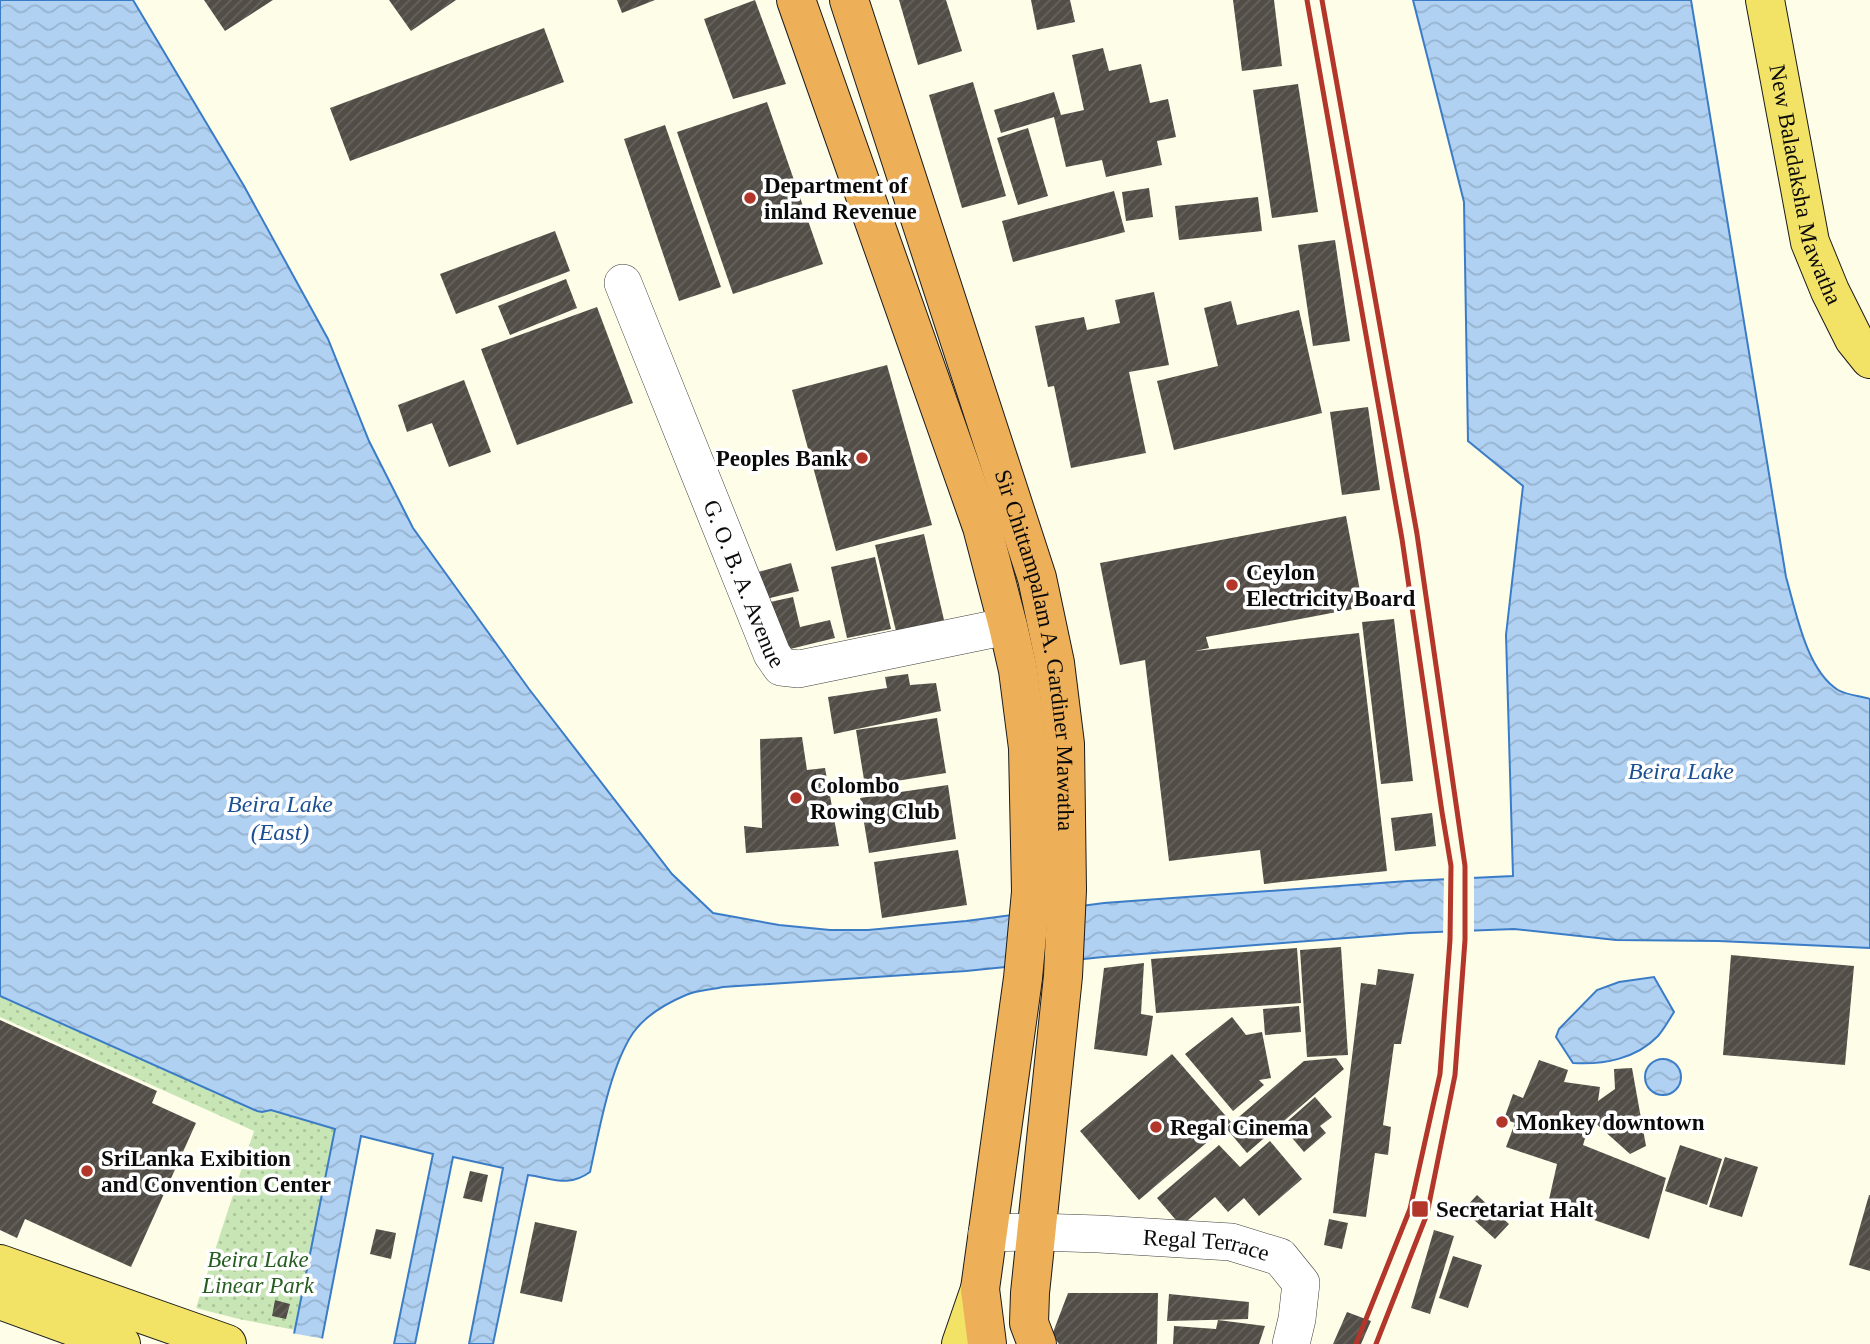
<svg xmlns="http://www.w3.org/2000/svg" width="1870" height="1344" viewBox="0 0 1870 1344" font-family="'Times New Roman',serif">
	<defs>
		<pattern id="grass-dots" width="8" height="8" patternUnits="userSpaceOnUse" patternTransform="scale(1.75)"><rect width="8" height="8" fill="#c8e6b5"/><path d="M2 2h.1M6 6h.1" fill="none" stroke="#aac49a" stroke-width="1.8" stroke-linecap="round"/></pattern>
		<pattern id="water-waves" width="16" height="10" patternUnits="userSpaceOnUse" patternTransform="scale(1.75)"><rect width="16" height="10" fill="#b0d1f2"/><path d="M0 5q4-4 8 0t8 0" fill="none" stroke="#96b2ce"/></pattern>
		<pattern id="building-hatch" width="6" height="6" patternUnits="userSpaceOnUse" patternTransform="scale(1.75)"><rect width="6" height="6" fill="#524d47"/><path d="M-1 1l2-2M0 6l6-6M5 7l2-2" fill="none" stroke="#66625d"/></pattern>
	</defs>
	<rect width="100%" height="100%" fill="#fefde8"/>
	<path fill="url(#grass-dots)" d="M 0,996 L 257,1111 L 262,1112 L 271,1110 L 335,1129 L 295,1330 L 239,1319 L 196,1308 L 254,1131 L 0,1017 Z"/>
	<path fill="url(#water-waves)" stroke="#3b7cc6" stroke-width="2" d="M 0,0 L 133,0 L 244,186 L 328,339 L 369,441 L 413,528 L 529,689 L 672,874 L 713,913 L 779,925 L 830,930 L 868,930 L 966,921 L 1104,903 L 1408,881 L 1513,876 L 1506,635 L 1523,486 L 1468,441 L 1464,202 L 1413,0 L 1691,0 L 1786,577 C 1796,611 1806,670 1838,690 C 1847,695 1860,696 1870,699 L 1870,948 L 1718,941 L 1616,940 L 1514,929 L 1410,933 L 1103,957 L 966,971 L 723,987 C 711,990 697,990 686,995 C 667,1003 645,1016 633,1033 C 610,1067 599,1131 590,1172 C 568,1188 552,1178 528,1175 L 493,1344 L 469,1344 L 503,1168 L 453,1157 L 415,1344 L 394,1344 L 433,1154 L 361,1136 L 321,1344 L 292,1344 L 335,1129 L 271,1110 L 262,1112 L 257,1111 L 0,996 Z
		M 1654,977 L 1674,1012 C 1669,1020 1664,1029 1658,1036 C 1636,1059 1603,1065 1573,1063 L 1556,1037 L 1559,1029 L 1597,990 L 1619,982 Z
		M1645 1077a18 18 0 1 1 36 0a18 18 0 1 1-36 0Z"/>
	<path fill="#fefde8" d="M 1474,875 L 1474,934 L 1443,935 L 1444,876 Z
		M 291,1333 L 325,1339 L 324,1344 L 289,1344 Z"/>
	<path fill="url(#building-hatch)" d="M 204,0 L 273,0 L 225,31 Z
		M 389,0 L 456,0 L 411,31 Z
		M 617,0 L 655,0 L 622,13 Z
		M 755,0 L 786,84 L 733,99 L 704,19 Z
		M 899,0 L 946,0 L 962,51 L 918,65 Z
		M 1031,0 L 1070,0 L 1075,22 L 1037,30 Z
		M 1233,0 L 1274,0 L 1282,66 L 1242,71 Z
		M 544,28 L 564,82 L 350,161 L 330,108 Z
		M 1103,48 L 1109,71 L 1141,64 L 1150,103 L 1168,99 L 1176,137 L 1157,141 L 1162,165 L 1106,177 L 1102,160 L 1066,167 L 1054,117 L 1001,133 L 994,110 L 1054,92 L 1061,115 L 1084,110 L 1072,55 Z
		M 973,82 L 1006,196 L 962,208 L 929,95 Z
		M 1298,84 L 1318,212 L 1272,218 L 1253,90 Z
		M 767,102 L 823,264 L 733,294 L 677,132 Z
		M 665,125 L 721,287 L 679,301 L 624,139 Z
		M 1028,128 L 1048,196 L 1018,205 L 997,138 Z
		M 1149,188 L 1153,217 L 1126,221 L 1122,192 Z
		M 1114,191 L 1125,232 L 1013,262 L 1002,221 Z
		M 1258,197 L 1262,231 L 1179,240 L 1175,206 Z
		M 555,231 L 570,271 L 456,314 L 440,274 Z
		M 1335,240 L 1350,341 L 1313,346 L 1298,245 Z
		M 566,279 L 577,308 L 510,335 L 498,306 Z
		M 1154,292 L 1169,365 L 1129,372 L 1146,453 L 1071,468 L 1054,386 L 1048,387 L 1035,326 L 1084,317 L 1087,330 L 1120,323 L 1115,300 Z
		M 1231,301 L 1237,325 L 1299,310 L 1322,413 L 1174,450 L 1157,381 L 1218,366 L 1204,308 Z
		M 597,307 L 633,403 L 517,445 L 481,349 Z
		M 887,365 L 932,525 L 836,551 L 792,390 Z
		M 464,380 L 491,452 L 449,467 L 432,423 L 407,432 L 398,405 Z
		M 1368,407 L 1380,490 L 1342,495 L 1330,412 Z
		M 1346,516 L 1363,607 L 1206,637 L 1209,648 L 1195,651 L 1359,633 L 1387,871 L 1264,884 L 1260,850 L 1169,861 L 1145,660 L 1120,665 L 1100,563 Z
		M 924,534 L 944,620 L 896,631 L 875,545 Z
		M 875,557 L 891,629 L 847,638 L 831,567 Z
		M 791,563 L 799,591 L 766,599 L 758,572 Z
		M 793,597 L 800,627 L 830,620 L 835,638 L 782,651 L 770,602 Z
		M 1394,619 L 1413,781 L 1381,784 L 1362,622 Z
		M 908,674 L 910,685 L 936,683 L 941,711 L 834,734 L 828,697 L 887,688 L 885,677 Z
		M 937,718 L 946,773 L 865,786 L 856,730 Z
		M 802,737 L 807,770 L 825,768 L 839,846 L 746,853 L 744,826 L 762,828 L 760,739 Z
		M 948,785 L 956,839 L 869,853 L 860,798 Z
		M 1432,813 L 1436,846 L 1395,851 L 1391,818 Z
		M 958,850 L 967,905 L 882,918 L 874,862 Z
		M 1341,947 L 1348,1055 L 1307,1057 L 1300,950 Z
		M 1297,948 L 1301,1003 L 1156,1013 L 1151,959 Z
		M 1731,955 L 1854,966 L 1845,1065 L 1723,1055 Z
		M 1144,963 L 1141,1014 L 1153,1016 L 1147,1056 L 1094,1049 L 1104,968 Z
		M 1378,969 L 1414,974 L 1401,1044 L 1394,1044 L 1383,1125 L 1391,1127 L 1388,1155 L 1375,1153 L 1366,1217 L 1333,1213 L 1361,983 L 1376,985 Z
		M 1299,1006 L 1301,1032 L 1265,1035 L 1263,1009 Z
		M 1232,1017 L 1246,1035 L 1262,1032 L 1271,1078 L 1259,1080 L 1264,1085 L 1233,1111 L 1185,1054 Z
		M 0,1020 L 157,1091 L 152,1103 L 196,1123 L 131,1267 L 25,1219 L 17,1238 L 0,1230 Z
		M 1172,1054 L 1231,1122 L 1139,1200 L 1080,1131 Z
		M 1336,1058 L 1344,1069 L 1247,1153 L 1226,1128 L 1304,1061 Z
		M 1539,1060 L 1568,1070 L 1564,1082 L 1600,1087 L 1598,1101 L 1615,1089 L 1614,1069 L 1632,1068 L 1646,1146 L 1630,1154 L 1591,1119 L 1583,1145 L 1666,1178 L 1649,1239 L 1548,1204 L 1557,1164 L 1506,1147 L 1515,1123 L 1504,1119 L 1513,1094 L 1523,1098 Z
		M 1315,1097 L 1332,1117 L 1320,1126 L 1326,1133 L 1304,1152 L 1282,1126 Z
		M 1270,1141 L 1302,1179 L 1259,1216 L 1244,1198 L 1228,1212 L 1215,1197 L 1181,1226 L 1157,1198 L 1219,1145 L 1240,1167 Z
		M 1680,1145 L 1722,1159 L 1707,1205 L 1665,1191 Z
		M 1725,1157 L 1758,1167 L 1742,1217 L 1709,1207 Z
		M 470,1171 L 488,1175 L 482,1202 L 463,1198 Z
		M 1477,1195 L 1509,1224 L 1495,1239 L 1463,1210 Z
		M 1869,1195 L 1870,1195 L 1870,1271 L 1849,1265 Z
		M 1329,1219 L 1348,1223 L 1342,1249 L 1324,1245 Z
		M 535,1222 L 577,1231 L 562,1302 L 520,1293 Z
		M 376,1229 L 396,1233 L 391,1259 L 370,1254 Z
		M 1434,1230 L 1454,1236 L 1430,1314 L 1411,1308 Z
		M 1453,1256 L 1482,1265 L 1468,1308 L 1439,1298 Z
		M 1068,1293 L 1158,1293 L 1157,1344 L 1059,1344 L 1052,1335 Z
		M 1169,1294 L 1249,1302 L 1248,1319 L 1167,1321 Z
		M 275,1300 L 290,1304 L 286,1319 L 272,1316 Z
		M 1347,1312 L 1371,1321 L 1361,1344 L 1333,1344 Z
		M 1218,1320 L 1265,1326 L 1259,1344 L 1173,1344 L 1174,1326 L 1216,1329 Z"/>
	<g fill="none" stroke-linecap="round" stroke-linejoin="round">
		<g stroke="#3d3d3d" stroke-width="38">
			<g id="minor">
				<path id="s1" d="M 623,283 L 772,654 L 781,667 L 799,669 L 1008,626"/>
				<path id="s2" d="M 987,1233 L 1036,1232 L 1099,1234 L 1231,1242 L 1280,1257 L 1301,1283 L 1297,1319 L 1291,1344"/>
			</g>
		</g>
		<g stroke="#1b1b1b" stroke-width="40">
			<g id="major">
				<path id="s3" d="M 1765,0 L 1810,242 L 1830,291 L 1854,339 L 1870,359"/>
				<path d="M 0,1264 L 227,1344"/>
				<path d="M 0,1300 L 121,1344"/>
				<path d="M 961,1344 L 980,1289"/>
			</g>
		</g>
		<g stroke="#1b1b1b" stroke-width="40">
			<g id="highway">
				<path d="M 796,0 L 982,527 L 1008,626 L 1018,670 L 1028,748 L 1031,892 L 1023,978 L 980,1289 L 987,1344"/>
				<path id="s4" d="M 849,0 L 1037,578 L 1055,663 L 1065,744 L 1067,890 L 1063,976 L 1030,1293 L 1029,1323 L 1037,1344"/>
			</g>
		</g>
		<use href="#minor" stroke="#fff" stroke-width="37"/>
		<use href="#major" stroke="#f2e265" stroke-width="38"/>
		<use href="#highway" stroke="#edaf57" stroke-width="38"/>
		<path stroke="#b2362a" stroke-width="5" d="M 1307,0 L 1402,539 L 1442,812 L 1451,866 L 1450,940 L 1440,1074 L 1410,1209 L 1356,1344
			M 1322,0 L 1417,534 L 1465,866 L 1465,940 L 1455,1075 L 1427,1214 L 1376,1344"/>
	</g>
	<g fill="#b2362a" stroke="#fff" stroke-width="2.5">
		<circle cx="750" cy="198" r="7"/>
		<circle cx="862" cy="458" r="7"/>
		<circle cx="1232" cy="585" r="7"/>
		<circle cx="796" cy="798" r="7"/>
		<circle cx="1502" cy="1122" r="7"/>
		<circle cx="1156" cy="1127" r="7"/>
		<circle cx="87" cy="1171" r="7"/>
		<rect x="1411" y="1200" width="18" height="18" rx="3.5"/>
	</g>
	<g text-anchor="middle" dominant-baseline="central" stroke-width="7" stroke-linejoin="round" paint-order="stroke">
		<g font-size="23" fill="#0a0a0a" stroke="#fff">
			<text stroke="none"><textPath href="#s3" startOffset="189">New Baladaksha Mawatha</textPath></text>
			<text stroke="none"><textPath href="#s1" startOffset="324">G. O. B. A. Avenue</textPath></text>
			<text stroke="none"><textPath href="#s4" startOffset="679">Sir Chittampalam A. Gardiner Mawatha</textPath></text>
			<text stroke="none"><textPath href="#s2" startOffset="220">Regal Terrace</textPath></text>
		</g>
		<g font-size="23" font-weight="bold" fill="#0a0a0a" stroke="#fff" text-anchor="start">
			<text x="764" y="185">Department of<tspan x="764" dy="26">inland Revenue</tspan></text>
			<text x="848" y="458" text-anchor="end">Peoples Bank</text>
			<text x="1246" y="572">Ceylon<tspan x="1246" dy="26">Electricity Board</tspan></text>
			<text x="810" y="785">Colombo<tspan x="810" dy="26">Rowing Club</tspan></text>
			<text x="1516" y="1122">Monkey downtown</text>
			<text x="1170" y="1127">Regal Cinema</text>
			<text x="101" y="1158">SriLanka Exibition<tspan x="101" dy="26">and Convention Center</tspan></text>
			<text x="1436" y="1209">Secretariat Halt</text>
		</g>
		<g font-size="23" font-style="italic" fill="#245d1f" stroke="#fff">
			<text x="258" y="1259">Beira Lake<tspan x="258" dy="26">Linear Park</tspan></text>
		</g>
		<g font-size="24" font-style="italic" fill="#1b4f94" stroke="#fff">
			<text x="1681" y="771">Beira Lake</text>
			<text x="280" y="804">Beira Lake<tspan x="280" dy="28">(East)</tspan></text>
		</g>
	</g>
</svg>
